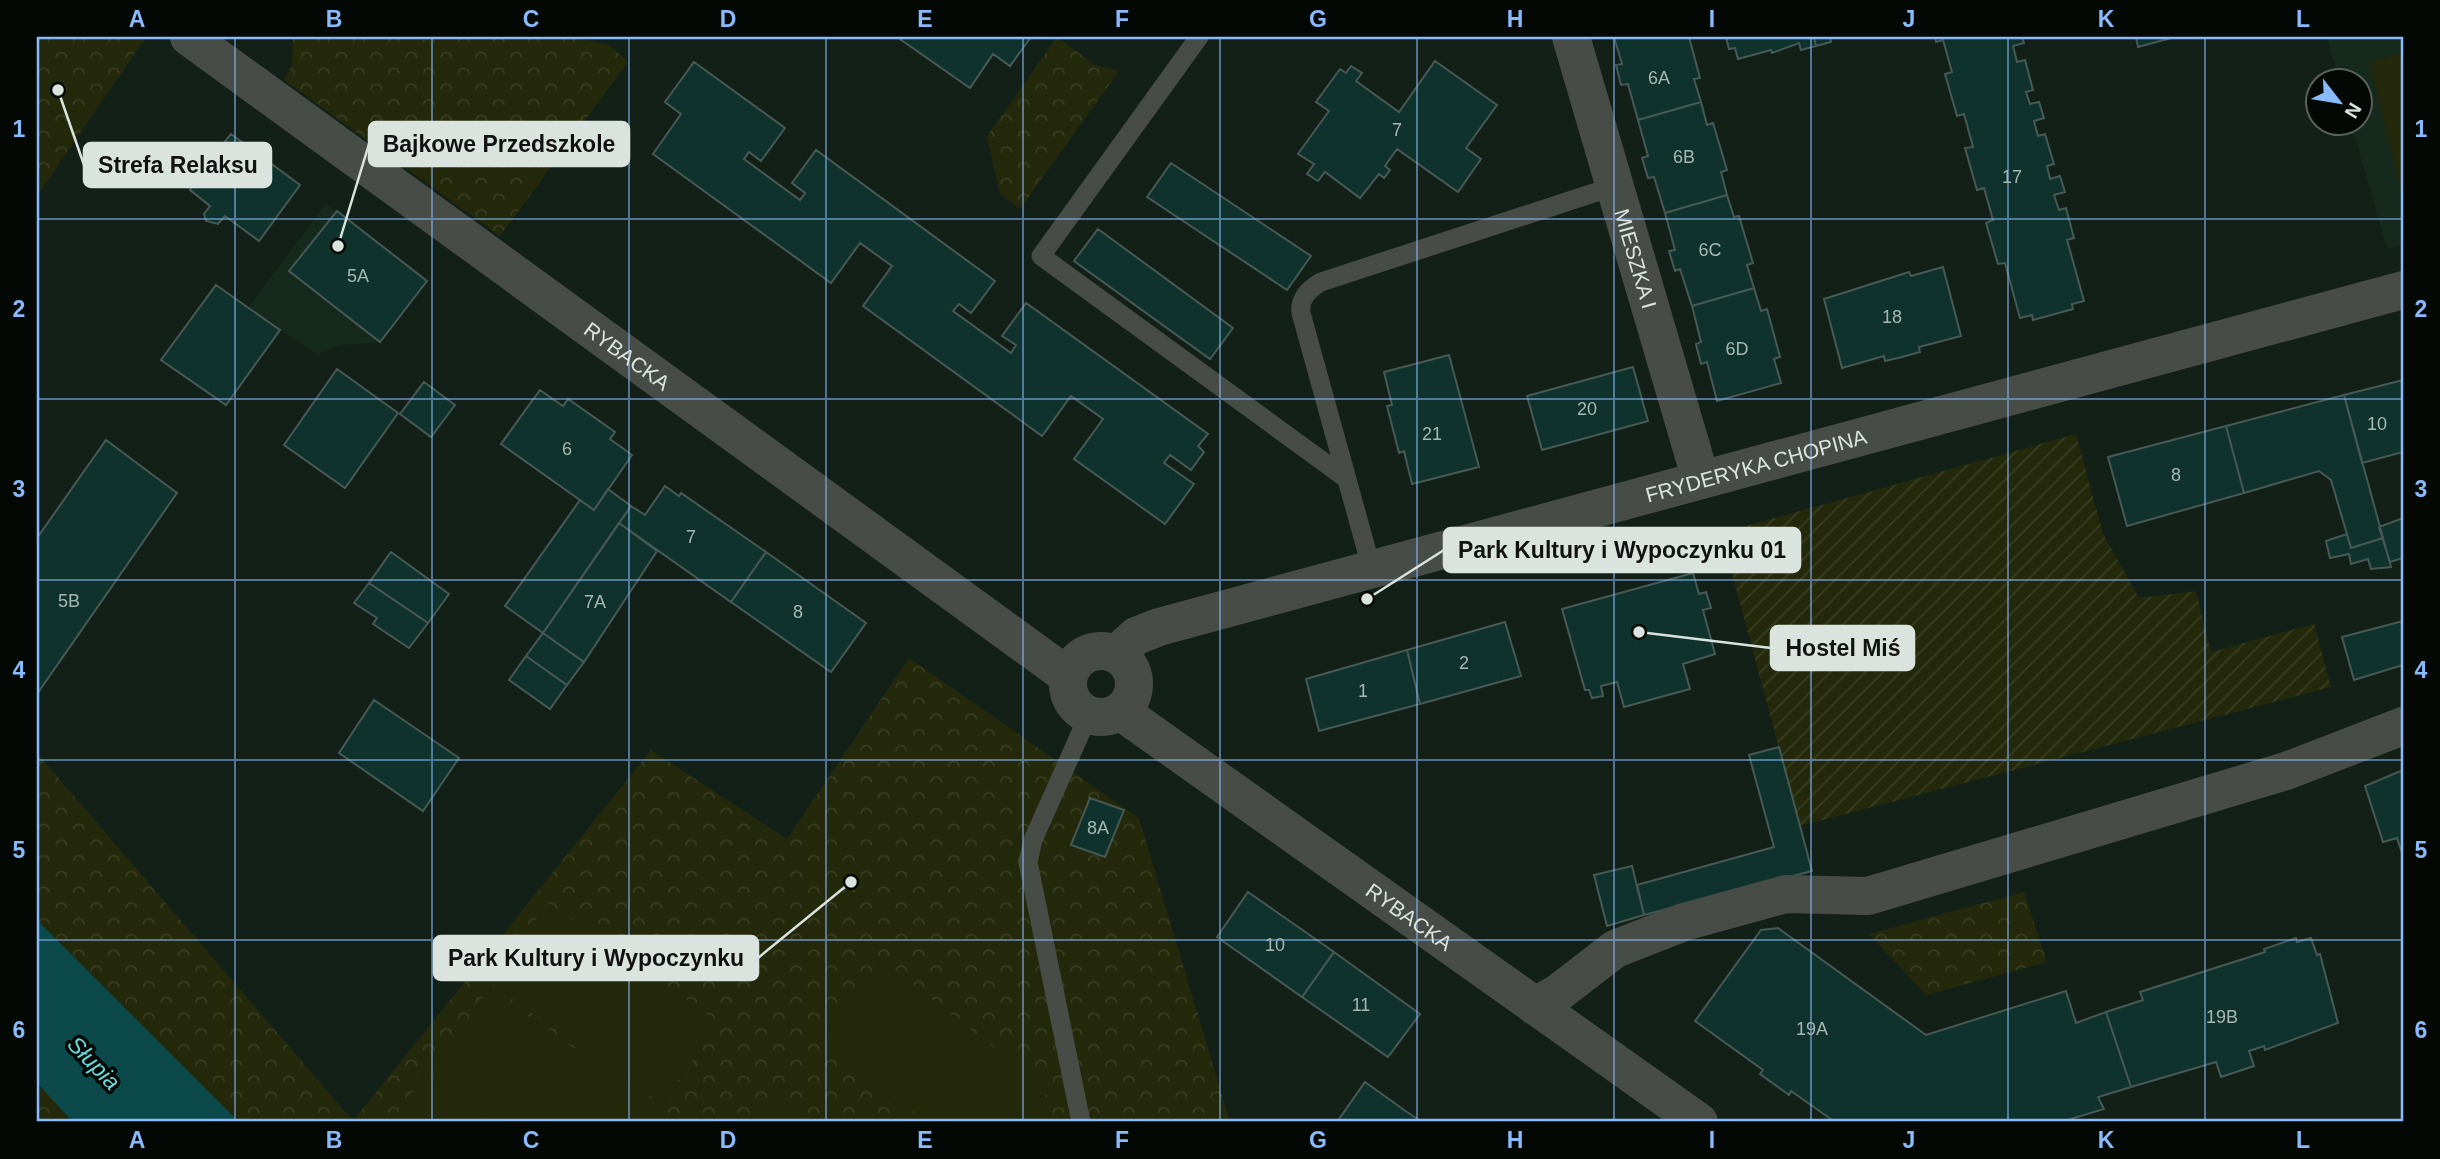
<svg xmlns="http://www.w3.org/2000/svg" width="2440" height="1159" viewBox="0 0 2440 1159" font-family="Helvetica,sans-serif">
	<defs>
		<pattern id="forest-crowns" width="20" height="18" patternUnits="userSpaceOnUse" patternTransform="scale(1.75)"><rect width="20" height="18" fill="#24290b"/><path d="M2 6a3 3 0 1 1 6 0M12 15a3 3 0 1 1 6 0" fill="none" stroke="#393e22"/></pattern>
		<pattern id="garden-furrows" width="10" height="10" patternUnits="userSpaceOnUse" patternTransform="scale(1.75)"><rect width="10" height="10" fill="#24290b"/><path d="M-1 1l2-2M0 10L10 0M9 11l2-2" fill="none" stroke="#393e22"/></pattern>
	</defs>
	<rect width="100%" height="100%" fill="#132018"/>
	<path fill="#15291d" d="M 2327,37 L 2403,37 L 2403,245 L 2387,249 L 2351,123 L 2360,122 L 2360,80 L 2339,80 Z
		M 326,204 L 427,281 L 380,342 L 341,345 L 317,354 L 248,308 Z"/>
	<path fill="url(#forest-crowns)" d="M 37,37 L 141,37 L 144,40 L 37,196 Z
		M 293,37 L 571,37 L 610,45 L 628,62 L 500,236 L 284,80 L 292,65 Z
		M 1057,37 L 1095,65 L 1119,71 L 1020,209 L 1000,194 L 987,136 Z
		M 909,658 L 1139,818 L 1230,1122 L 239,1122 L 37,920 L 37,753 L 353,1121 L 651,750 L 787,839 Z
		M 2024,892 L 2047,962 L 1926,995 L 1869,934 Z
		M 37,1083 L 73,1122 L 37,1122 Z"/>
	<path fill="url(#garden-furrows)" d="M 2076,434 L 2103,534 L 2139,598 L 2196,591 L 2211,652 L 2314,624 L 2331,687 L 1800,826 L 1721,533 Z"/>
	<path fill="#24290b" d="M 2403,53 L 2403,198 L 2369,62 Z
		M 548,903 L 719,1022 L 662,1104 L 491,984 Z
		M 882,960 L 1049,1091 L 1023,1122 L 927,1122 L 822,1037 Z
		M 489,989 L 661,1109 L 651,1122 L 506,1122 L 432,1070 Z
		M 426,1073 L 496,1122 L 391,1122 Z
		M 773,1096 L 807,1122 L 752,1122 Z"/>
	<path fill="#0b494a" d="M 37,920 L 239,1122 L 73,1122 L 37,1083 Z"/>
	<path fill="#0f332c" stroke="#475955" stroke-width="2" d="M 897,37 L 1031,37 L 1010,66 L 993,54 L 970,88 Z
		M 1614,37 L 1689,37 L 1700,78 L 1694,79 L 1701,102 L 1638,120 L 1628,84 L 1621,85 L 1616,65 L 1622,64 Z
		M 1726,37 L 1814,37 L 1816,46 L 1801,50 L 1799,43 L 1772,53 L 1771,50 L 1738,59 L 1735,48 L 1729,49 Z
		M 1814,37 L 1830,37 L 1831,42 L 1816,46 Z
		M 1935,37 L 2022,37 L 2024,43 L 2013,46 L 2017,62 L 2025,60 L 2033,90 L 2026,92 L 2030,104 L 2039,102 L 2044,118 L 2034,121 L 2038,136 L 2045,134 L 2054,164 L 2047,166 L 2050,179 L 2060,176 L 2065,192 L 2054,195 L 2059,210 L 2066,208 L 2074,238 L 2067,240 L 2084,301 L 2072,304 L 2073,309 L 2033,320 L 2032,315 L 2020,318 L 2005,263 L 1998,264 L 1986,223 L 1993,220 L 1984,188 L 1977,190 L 1965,148 L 1973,147 L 1964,114 L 1957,116 L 1945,74 L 1952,72 L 1943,40 L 1936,42 Z
		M 2136,37 L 2175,37 L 2138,47 Z
		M 1435,61 L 1497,105 L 1466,148 L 1481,159 L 1458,192 L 1397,149 L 1385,166 L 1390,170 L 1384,178 L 1379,174 L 1360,198 L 1325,172 L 1318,181 L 1307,174 L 1314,164 L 1298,154 L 1329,111 L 1316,102 L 1340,69 L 1346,73 L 1351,66 L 1362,73 L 1356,81 L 1399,112 Z
		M 694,62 L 785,128 L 761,161 L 749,152 L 744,159 L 800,200 L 805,193 L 792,183 L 816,150 L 995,281 L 971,313 L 959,304 L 953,311 L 1011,353 L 1016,345 L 1002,336 L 1026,303 L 1208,434 L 1198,446 L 1204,452 L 1191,470 L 1170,455 L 1164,463 L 1194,484 L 1165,524 L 1074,459 L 1103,419 L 1071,396 L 1042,436 L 863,306 L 892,266 L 860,243 L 831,283 L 653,154 L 681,114 L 665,102 Z
		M 1701,102 L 1707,125 L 1713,123 L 1727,170 L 1721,172 L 1727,195 L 1665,213 L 1654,177 L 1648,178 L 1642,158 L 1648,156 L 1638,120 Z
		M 231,134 L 300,185 L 259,241 L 225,216 L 218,224 L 206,221 L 204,214 L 210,206 L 190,190 L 201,174 L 190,167 L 208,143 L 218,150 Z
		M 1171,163 L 1311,256 L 1287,290 L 1147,197 Z
		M 1727,195 L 1734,217 L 1739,216 L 1753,263 L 1747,265 L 1754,288 L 1692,306 L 1680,269 L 1675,271 L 1669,251 L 1675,250 L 1665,213 Z
		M 337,211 L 427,281 L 380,342 L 289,271 Z
		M 1098,229 L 1233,328 L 1210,359 L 1074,261 Z
		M 1943,267 L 1961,336 L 1919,347 L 1920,352 L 1902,357 L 1885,361 L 1884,356 L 1842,368 L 1824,299 L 1909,272 L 1911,276 Z
		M 216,285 L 280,330 L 226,405 L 161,360 Z
		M 1754,288 L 1761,311 L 1767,309 L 1780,357 L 1774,359 L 1781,383 L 1717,401 L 1707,362 L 1701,364 L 1696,344 L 1701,342 L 1692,306 Z
		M 1449,355 L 1479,467 L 1412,484 L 1404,451 L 1399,453 L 1387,406 L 1392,405 L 1384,372 Z
		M 1633,367 L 1648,421 L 1542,450 L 1527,396 Z
		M 337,369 L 398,413 L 345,488 L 284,445 Z
		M 2403,380 L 2403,452 L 2362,463 L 2344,395 Z
		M 424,382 L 455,405 L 431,437 L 400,414 Z
		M 540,390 L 563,406 L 568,399 L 615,432 L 610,439 L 632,455 L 594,510 L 501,444 Z
		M 2344,395 L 2383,538 L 2351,548 L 2331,480 L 2319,471 L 2244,493 L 2226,426 Z
		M 2226,426 L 2244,493 L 2127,526 L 2108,457 Z
		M 106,440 L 177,493 L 37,694 L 37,538 Z
		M 665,486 L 679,496 L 681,493 L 766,552 L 731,602 L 619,523 L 631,506 L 645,515 Z
		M 608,489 L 631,506 L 543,633 L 505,606 L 580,500 L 594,510 Z
		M 2403,518 L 2403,558 L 2390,562 L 2379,527 Z
		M 619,523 L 657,551 L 584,662 L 543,633 Z
		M 2347,534 L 2351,548 L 2383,538 L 2391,567 L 2371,569 L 2368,559 L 2351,564 L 2349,554 L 2330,558 L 2326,541 Z
		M 391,552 L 449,594 L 428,623 L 369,583 Z
		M 766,552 L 866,623 L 831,672 L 731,602 Z
		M 1693,573 L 1699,594 L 1706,592 L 1711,608 L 1703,610 L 1715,654 L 1683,664 L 1690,689 L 1624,707 L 1617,682 L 1601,686 L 1603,696 L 1592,698 L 1589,690 L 1585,690 L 1562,609 Z
		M 369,583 L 428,623 L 409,648 L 373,624 L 377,618 L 354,603 Z
		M 2403,621 L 2403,665 L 2354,680 L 2342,637 Z
		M 1505,622 L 1521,676 L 1420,704 L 1407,650 Z
		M 543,633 L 584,662 L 567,685 L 526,656 Z
		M 1407,650 L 1420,704 L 1319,731 L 1306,679 Z
		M 526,656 L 567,685 L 550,709 L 509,680 Z
		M 374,700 L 459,758 L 423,811 L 339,753 Z
		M 1779,747 L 1812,871 L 1644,915 L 1637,885 L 1774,847 L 1749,755 Z
		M 2403,770 L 2403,856 L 2397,838 L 2383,842 L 2365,786 Z
		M 1090,798 L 1124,810 L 1105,857 L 1071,845 Z
		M 1632,866 L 1644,915 L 1607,926 L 1594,875 Z
		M 1248,892 L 1334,952 L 1302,997 L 1217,937 Z
		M 1778,928 L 1926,1035 L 2066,991 L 2076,1023 L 2106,1012 L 2131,1087 L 2098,1097 L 2104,1109 L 2061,1122 L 1835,1122 L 1791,1091 L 1789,1095 L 1760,1074 L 1763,1070 L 1695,1021 L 1761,930 Z
		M 2296,938 L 2297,942 L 2311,938 L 2317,955 L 2320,954 L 2338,1023 L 2265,1050 L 2264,1046 L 2249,1051 L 2254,1066 L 2221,1077 L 2216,1062 L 2131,1087 L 2106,1012 L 2143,1000 L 2140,992 L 2265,952 L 2264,949 Z
		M 1334,952 L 1420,1014 L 1388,1057 L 1302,997 Z
		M 1365,1082 L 1407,1112 L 1422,1122 L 1337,1122 Z"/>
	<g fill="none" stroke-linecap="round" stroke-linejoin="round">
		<path stroke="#484c46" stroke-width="19" d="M 1199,37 L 1041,256 L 1347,479
			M 1372,570 L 1301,313 C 1299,298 1309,289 1321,282 L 1615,186
			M 1081,1122 L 1028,862 L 1033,840 L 1089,714"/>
		<g stroke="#484c46" stroke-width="38">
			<path id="s1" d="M 189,37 L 1068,676"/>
			<path id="s2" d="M 1571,37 L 1701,480"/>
			<circle cx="1101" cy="684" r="33"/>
			<path id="s3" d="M 1116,654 L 1136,636 L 1159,627 L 2403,290"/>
			<path id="s4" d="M 1120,711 L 1699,1122"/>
			<path d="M 1535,1006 L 1558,993 L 1615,949 L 1684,922 L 1786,894 L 1868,896 L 2286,771 L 2403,726"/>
		</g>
	</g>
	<path fill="none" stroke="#89bafc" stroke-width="2" stroke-opacity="0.55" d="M 235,37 L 235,1122M 432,37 L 432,1122M 629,37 L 629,1122M 826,37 L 826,1122M 1023,37 L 1023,1122M 1220,37 L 1220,1122M 1417,37 L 1417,1122M 1614,37 L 1614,1122M 1811,37 L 1811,1122M 2008,37 L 2008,1122M 2205,37 L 2205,1122M 37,219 L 2403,219M 37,399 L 2403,399M 37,580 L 2403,580M 37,760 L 2403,760M 37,940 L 2403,940"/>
	<g text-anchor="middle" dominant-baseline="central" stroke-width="7" stroke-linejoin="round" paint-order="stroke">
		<g font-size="18" fill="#a7b7b1">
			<text x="1659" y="78">6A</text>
			<text x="1397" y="130">7</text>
			<text x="1684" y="157">6B</text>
			<text x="2012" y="177">17</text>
			<text x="1710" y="250">6C</text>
			<text x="358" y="276">5A</text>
			<text x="1892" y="317">18</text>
			<text x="1737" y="349">6D</text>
			<text x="1587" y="409">20</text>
			<text x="2377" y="424">10</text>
			<text x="1432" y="434">21</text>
			<text x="567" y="449">6</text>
			<text x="2176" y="475">8</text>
			<text x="691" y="537">7</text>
			<text x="69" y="601">5B</text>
			<text x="595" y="602">7A</text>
			<text x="798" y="612">8</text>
			<text x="1464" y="663">2</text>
			<text x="1363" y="691">1</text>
			<text x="1098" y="828">8A</text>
			<text x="1275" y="945">10</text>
			<text x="1361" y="1005">11</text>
			<text x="2222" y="1017">19B</text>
			<text x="1812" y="1029">19A</text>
		</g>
		<g font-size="21" fill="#dae3dd" stroke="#040805">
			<text stroke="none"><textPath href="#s2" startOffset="231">MIESZKA I</textPath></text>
			<text stroke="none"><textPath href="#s1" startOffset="542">RYBACKA</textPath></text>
			<text stroke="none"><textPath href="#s3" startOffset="670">FRYDERYKA CHOPINA</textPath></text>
			<text stroke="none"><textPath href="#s4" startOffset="355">RYBACKA</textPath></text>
		</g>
		<g font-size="23" font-style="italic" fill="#69dadc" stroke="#040805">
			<text transform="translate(94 1063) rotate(46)">Słupia</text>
		</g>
	</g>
	<path fill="none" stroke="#dae3dd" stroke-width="2.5" d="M338 246L369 144M58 90L84 165M1367 599L1444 550M1639 632L1771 648M851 882L758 958"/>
	<g fill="#dae3dd" stroke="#040805" stroke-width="2.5">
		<circle cx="338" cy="246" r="7"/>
		<circle cx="58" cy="90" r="7"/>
		<circle cx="1367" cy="599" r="7"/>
		<circle cx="1639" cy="632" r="7"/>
		<circle cx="851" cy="882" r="7"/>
	</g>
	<g fill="#dae3dd" stroke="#dae3dd" stroke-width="2.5">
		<rect x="369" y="122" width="260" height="44" rx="7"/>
		<rect x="84" y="143" width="187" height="44" rx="7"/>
		<rect x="1444" y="528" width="356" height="44" rx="7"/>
		<rect x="1771" y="626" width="143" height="44" rx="7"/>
		<rect x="434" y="936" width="324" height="44" rx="7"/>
	</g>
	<g font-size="23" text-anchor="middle" font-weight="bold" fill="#111">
		<text x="499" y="152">Bajkowe Przedszkole</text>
		<text x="178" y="173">Strefa Relaksu</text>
		<text x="1622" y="558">Park Kultury i Wypoczynku 01</text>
		<text x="1843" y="656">Hostel Miś</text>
		<text x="596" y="966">Park Kultury i Wypoczynku</text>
	</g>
	<rect width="2440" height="1159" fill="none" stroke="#040805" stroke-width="77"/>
	<g transform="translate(2339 102) rotate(121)"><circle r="33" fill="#040805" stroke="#5a605b" stroke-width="2"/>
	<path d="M0-5L12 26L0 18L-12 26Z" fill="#89bafc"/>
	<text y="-10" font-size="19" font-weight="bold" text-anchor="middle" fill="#dae3dd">N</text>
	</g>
	<rect x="38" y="38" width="2364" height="1082" fill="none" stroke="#89bafc" stroke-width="2.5"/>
	<g font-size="23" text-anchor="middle" font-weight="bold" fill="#89bafc">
		<text x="137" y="27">A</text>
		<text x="334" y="27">B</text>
		<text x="531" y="27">C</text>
		<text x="728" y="27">D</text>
		<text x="925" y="27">E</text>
		<text x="1122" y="27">F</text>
		<text x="1318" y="27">G</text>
		<text x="1515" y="27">H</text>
		<text x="1712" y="27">I</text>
		<text x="1909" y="27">J</text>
		<text x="2106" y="27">K</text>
		<text x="2303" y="27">L</text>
		<text x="19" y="137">1</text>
		<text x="2421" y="137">1</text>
		<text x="19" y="317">2</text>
		<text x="2421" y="317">2</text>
		<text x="19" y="497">3</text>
		<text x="2421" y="497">3</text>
		<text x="19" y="678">4</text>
		<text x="2421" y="678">4</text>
		<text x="19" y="858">5</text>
		<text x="2421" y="858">5</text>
		<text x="19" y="1038">6</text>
		<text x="2421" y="1038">6</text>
		<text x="137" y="1148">A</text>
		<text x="334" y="1148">B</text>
		<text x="531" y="1148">C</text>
		<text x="728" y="1148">D</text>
		<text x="925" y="1148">E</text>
		<text x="1122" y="1148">F</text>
		<text x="1318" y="1148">G</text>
		<text x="1515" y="1148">H</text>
		<text x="1712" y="1148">I</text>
		<text x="1909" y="1148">J</text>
		<text x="2106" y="1148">K</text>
		<text x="2303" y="1148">L</text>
	</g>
</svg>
